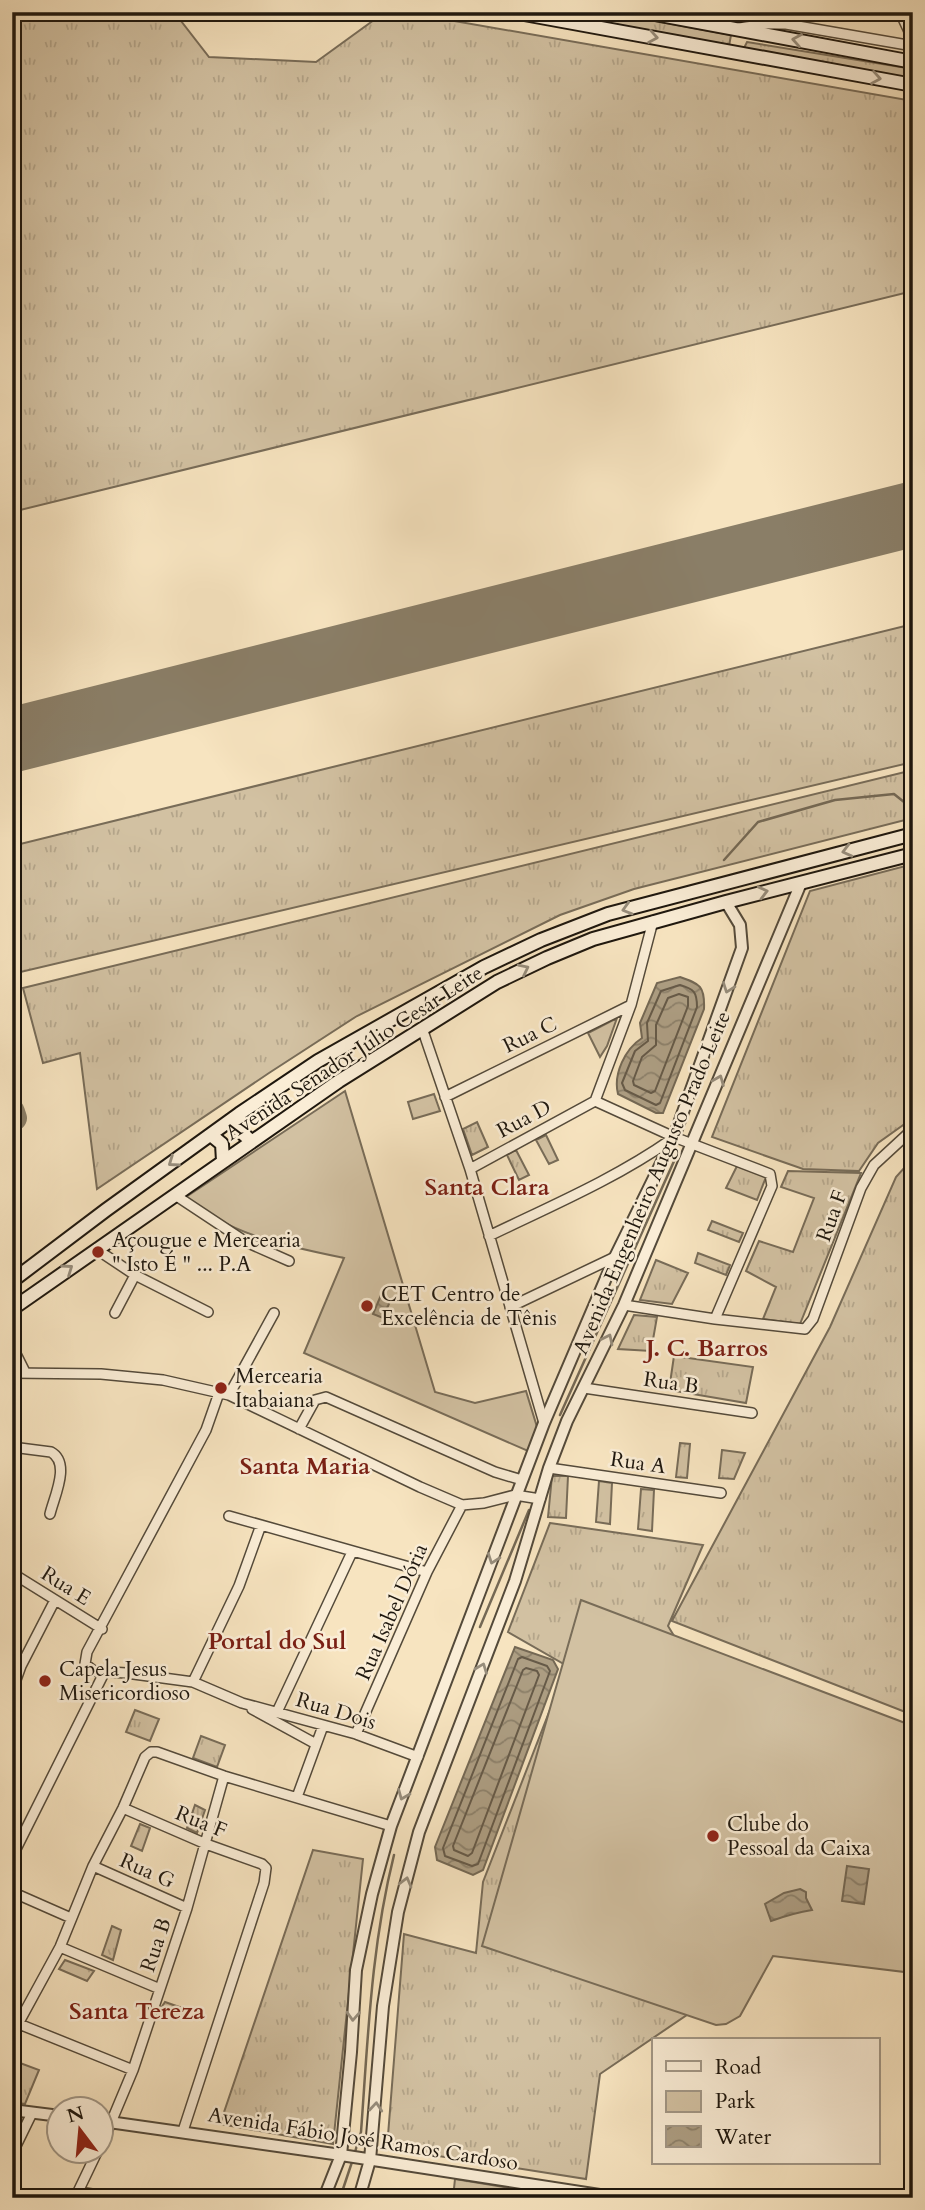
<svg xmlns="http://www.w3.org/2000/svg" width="925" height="2210" viewBox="0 0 925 2210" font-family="Cardo,serif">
	<defs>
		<pattern id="grass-tufts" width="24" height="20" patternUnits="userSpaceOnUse" patternTransform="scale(1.75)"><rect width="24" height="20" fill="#d2c1a2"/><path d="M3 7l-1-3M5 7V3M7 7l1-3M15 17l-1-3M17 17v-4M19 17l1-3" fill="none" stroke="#b4a58a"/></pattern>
		<pattern id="water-waves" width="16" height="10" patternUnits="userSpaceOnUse" patternTransform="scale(1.75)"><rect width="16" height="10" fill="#ad9e83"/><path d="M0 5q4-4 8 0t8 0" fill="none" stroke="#8c806a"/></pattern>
	</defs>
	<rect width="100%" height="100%" fill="#f7e4c0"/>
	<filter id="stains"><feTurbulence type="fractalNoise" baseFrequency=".00286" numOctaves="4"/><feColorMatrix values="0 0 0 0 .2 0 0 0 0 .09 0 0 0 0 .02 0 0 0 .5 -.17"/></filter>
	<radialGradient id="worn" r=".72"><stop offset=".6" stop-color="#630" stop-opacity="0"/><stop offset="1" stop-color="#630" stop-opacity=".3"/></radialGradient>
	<path fill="url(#grass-tufts)" stroke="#786c58" stroke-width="2" d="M 12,12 L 174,12 L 209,57 L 316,62 L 385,12 L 403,12 L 913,101 L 913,291 L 12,512 Z
		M 547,12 L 607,12 L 731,35 L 729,46 Z
		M 747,42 L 913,69 L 913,79 L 744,48 Z
		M 913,624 L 913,762 L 12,974 L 12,846 Z
		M 913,770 L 913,818 L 634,889 L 560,915 L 357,1016 L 269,1073 L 97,1189 L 80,1053 L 43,1063 L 23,988 Z
		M 913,864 L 913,1118 L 878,1143 L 859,1171 L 803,1169 L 712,1137 L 810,891 Z
		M 617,1018 L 607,1046 L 600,1057 L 588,1033 Z
		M 477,1122 L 488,1147 L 472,1155 L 463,1129 Z
		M 546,1135 L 558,1160 L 549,1164 L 536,1140 Z
		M 516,1150 L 529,1175 L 519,1180 L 507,1155 Z
		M 913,1158 L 913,1715 L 672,1621 L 830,1327 L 896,1177 Z
		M 737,1166 L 766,1177 L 757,1200 L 726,1188 Z
		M 788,1171 L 861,1173 L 800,1324 L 763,1319 L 776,1287 L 746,1271 L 759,1241 L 793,1252 L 814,1198 L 781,1187 Z
		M 712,1221 L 743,1233 L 739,1242 L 708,1230 Z
		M 698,1253 L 730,1265 L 726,1275 L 695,1263 Z
		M 656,1260 L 688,1273 L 672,1304 L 640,1300 Z
		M 634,1315 L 657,1317 L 651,1351 L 618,1349 Z
		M 674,1356 L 753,1367 L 746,1403 L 669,1390 Z
		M 680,1443 L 690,1444 L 687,1478 L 676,1477 Z
		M 722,1450 L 745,1453 L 734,1479 L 719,1478 Z
		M 552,1476 L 568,1476 L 566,1518 L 548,1517 Z
		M 599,1481 L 612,1483 L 610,1524 L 596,1522 Z
		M 641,1489 L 654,1490 L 652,1531 L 638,1529 Z
		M 550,1523 L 703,1545 L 668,1626 L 682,1649 L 756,1968 L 600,2074 L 586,2179 L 387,2148 L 404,1934 L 476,1953 L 483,1882 L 567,1666 L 508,1632 Z
		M 135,1710 L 159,1719 L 150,1741 L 126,1732 Z
		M 201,1736 L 225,1745 L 217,1767 L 193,1758 Z
		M 195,1805 L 205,1810 L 197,1833 L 187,1828 Z
		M 140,1824 L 150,1828 L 142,1851 L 131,1846 Z
		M 313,1850 L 363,1859 L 333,2144 L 220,2124 Z
		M 112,1926 L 121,1930 L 113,1960 L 102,1955 Z
		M 65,1960 L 94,1971 L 87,1981 L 59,1969 Z
		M 165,2002 L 185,2009 L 183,2019 L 159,2011 Z
		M 12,2060 L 39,2070 L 25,2104 L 12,2102 Z
		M 455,2179 L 571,2198 L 453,2198 Z"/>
	<path fill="#d2c1a2" stroke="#786c58" stroke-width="2" d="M 345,1091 L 435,1392 L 475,1403 L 526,1391 L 537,1427 L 528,1451 L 304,1353 L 344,1258 C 290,1247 228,1235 186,1197 Z
		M 434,1094 L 440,1111 L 413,1119 L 408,1102 Z
		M 581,1600 L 913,1726 L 913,1973 L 773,1956 L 740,2016 L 726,2024 L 716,2025 L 482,1946 Z"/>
	<path fill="url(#water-waves)" stroke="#746854" stroke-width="2" d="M 680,977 C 700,984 705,986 704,1009 L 663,1113 L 656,1113 L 618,1094 C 613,1074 625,1049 642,1038 L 640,1023 L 657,983 Z
		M 381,1295 L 391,1299 L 383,1318 L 373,1314 Z
		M 515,1647 L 553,1660 L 558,1669 L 483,1870 L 473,1875 L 437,1860 L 435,1847 Z
		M 847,1866 L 869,1869 L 864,1904 L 842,1901 Z
		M 800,1889 L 806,1892 L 806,1898 L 812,1910 C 799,1912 785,1916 771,1921 L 765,1904 L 784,1893 Z"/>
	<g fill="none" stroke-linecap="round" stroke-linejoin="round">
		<path stroke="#665a48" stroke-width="2" d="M 680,985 C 694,989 697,992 697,1007 L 660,1103 L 656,1105 L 625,1090 L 622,1083 L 635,1051 L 648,1041 L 647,1023 L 661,991 Z
			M 679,994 L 688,997 L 688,1006 L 655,1091 L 651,1093 L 634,1085 L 633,1081 L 642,1057 L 656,1045 L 656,1025 L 668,998 Z
			M 522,1657 L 547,1666 L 550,1671 L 478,1864 L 472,1866 L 445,1856 L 443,1848 L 518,1659 Z
			M 526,1668 L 537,1671 L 539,1675 L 472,1853 L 468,1856 L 454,1850 L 453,1846 L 523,1670 Z"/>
		<path stroke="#746854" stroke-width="2.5" d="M 724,860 L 758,822 L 835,800 L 894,794 L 909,806 L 913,803
			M 560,1415 L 675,1159
			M 480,1627 L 529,1510
			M 355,2152 L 361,2132 C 368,2038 371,1947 394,1855
			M 340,2198 L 353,2159"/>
		<path stroke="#8a7e67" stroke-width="26" d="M 12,1112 L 14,1118"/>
		<path stroke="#8a7e67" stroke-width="65" d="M 12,740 L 913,514"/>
		<g stroke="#544a3a" stroke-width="12">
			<path id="minor" d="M 900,12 L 913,40
				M 739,28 L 767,24 L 786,24 L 913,46
				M 422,1028 L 470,1169 L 544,1423
				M 445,1097 L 631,1005
				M 595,1101 L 674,1137 L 770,1174 L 772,1186 L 715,1319
				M 595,1101 L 631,1005 L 653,921
				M 470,1169 L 595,1101
				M 175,1195 L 246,1242 L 289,1261
				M 489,1236 C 551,1206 615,1179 672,1139
				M 96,1249 L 135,1275 L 208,1312
				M 624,1305 L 715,1319 L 805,1329 L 813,1319 L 861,1188 L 874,1165 L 913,1129
				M 510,1307 L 615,1257
				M 115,1313 L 135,1275
				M 12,1346 L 25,1372
				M 12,1373 L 101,1374 L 163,1380 L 229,1395 L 420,1487 L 462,1505 L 484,1503 L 515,1495 L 540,1499
				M 584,1388 L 752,1413
				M 219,1393 L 206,1430 L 87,1652 L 85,1664 L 94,1671 L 126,1673 L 193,1682 L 242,1703 L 356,1734 L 418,1757
				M 229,1395 L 274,1313
				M 299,1429 L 315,1400 L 326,1397 L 495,1472 L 522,1480
				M 12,1447 L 51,1452 C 71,1463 54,1497 50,1514
				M 549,1468 L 721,1493
				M 229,1516 L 427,1572
				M 12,1573 L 102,1629
				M 193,1682 L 239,1586 L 261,1525
				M 12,1691 L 21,1666 L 55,1600
				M 252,1709 L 316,1744
				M 277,1712 L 352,1552
				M 356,1734 L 427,1572 L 462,1505
				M 297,1797 L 323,1726
				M 123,1808 L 206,1844 L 262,1864 L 266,1868 L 264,1883 L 183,2131
				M 12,1857 L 104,1673
				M 93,1866 L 187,1908
				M 12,1892 L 71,1918
				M 60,1947 L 160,1989
				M 19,2024 L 133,2070
				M 12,2035 L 60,1947 L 93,1866 L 123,1808 L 145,1757 L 151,1752 L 157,1752 L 224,1776 L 391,1826
				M 102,2144 L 133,2070 L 187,1908 L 224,1776
				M 12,2154 L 32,2113
				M 78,2192 L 120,2198
				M 75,2198 L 98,2150"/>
		</g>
		<g stroke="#544a3a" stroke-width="14">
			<path id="tertiary" d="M 12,2110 L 60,2116
				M 102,2121 L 341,2155 L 619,2198
				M 324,2198 L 341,2155 L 351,2052 L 356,1970 L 372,1894 L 391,1826 L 544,1423 L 615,1257 L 674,1137 L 742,948 L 740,925 L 726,902
				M 359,2198 L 370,2160 L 383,2006 L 398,1912 L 419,1832 L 515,1581 L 549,1468 L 567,1421 L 624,1305 L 801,883"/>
		</g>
		<g stroke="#1e170e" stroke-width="16">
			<path id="secondary" d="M 513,12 L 913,85
				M 644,12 L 913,62
				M 239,1114 L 240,1131 L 251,1141
				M 211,1135 L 222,1144 L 223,1161
				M 12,1281 L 106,1210 L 239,1114 L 318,1061 L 484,967 L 541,940 L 608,914 L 913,834
				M 12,1309 L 339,1081 L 497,982 L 547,958 L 593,939 L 726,902 L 913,854"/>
		</g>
		<use href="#minor" stroke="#faedd6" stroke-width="9"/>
		<use href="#tertiary" stroke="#faedd6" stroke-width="10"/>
		<use href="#secondary" stroke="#faedd6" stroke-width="12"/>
	</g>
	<defs><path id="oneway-chevron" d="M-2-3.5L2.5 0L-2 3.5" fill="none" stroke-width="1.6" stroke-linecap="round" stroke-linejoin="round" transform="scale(1.75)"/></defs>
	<g stroke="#978d7c">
		<use href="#oneway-chevron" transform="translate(653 37) rotate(10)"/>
		<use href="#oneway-chevron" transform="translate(797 40) rotate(-170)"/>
		<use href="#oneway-chevron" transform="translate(876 78) rotate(10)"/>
		<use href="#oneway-chevron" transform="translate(847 851) rotate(166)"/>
		<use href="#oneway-chevron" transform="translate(763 892) rotate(-14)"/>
		<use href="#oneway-chevron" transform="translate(627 909) rotate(164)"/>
		<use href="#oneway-chevron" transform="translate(524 969) rotate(-26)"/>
		<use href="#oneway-chevron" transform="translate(728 988) rotate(110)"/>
		<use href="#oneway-chevron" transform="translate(719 1080) rotate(-68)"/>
		<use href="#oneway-chevron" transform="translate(173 1162) rotate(145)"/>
		<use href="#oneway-chevron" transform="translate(68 1269) rotate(-35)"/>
		<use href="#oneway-chevron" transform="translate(608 1339) rotate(-64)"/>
		<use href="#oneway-chevron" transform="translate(493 1559) rotate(110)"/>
		<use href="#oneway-chevron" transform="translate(482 1668) rotate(-69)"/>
		<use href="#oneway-chevron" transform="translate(403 1795) rotate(112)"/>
		<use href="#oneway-chevron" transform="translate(406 1882) rotate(-75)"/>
		<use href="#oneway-chevron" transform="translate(353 2016) rotate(93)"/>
		<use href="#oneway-chevron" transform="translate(376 2107) rotate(-85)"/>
	</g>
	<g fill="#8f2418" stroke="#faedd6" stroke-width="2.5">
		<circle cx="98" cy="1252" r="7"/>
		<circle cx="367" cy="1306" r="7"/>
		<circle cx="221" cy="1388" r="7"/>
		<circle cx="45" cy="1681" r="7"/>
		<circle cx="713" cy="1836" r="7"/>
	</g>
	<g text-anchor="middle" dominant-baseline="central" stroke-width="5" stroke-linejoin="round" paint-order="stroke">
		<g font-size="21" fill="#1e170e" stroke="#faedd6">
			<text transform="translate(530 1035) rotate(-26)">Rua C</text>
			<text transform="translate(354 1053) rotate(-33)">Avenida Senador Júlio Cesár Leite</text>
			<text transform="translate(524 1119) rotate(-28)">Rua D</text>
			<text transform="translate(652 1183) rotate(-67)">Avenida Engenheiro Augusto Prado Leite</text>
			<text transform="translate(832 1216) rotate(-70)">Rua F</text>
			<text transform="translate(671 1383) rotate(8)">Rua B</text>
			<text transform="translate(638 1463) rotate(8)">Rua A</text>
			<text transform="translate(66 1586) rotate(32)">Rua E</text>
			<text transform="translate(392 1612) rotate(-66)">Rua Isabel Dória</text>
			<text transform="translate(336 1711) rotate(17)">Rua Dois</text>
			<text transform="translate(201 1822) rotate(22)">Rua F</text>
			<text transform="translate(147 1871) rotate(24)">Rua G</text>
			<text transform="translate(156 1945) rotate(-71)">Rua B</text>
			<text transform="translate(363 2139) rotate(9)">Avenida Fábio José Ramos Cardoso</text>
		</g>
		<g font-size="21" fill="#1e170e" stroke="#faedd6" text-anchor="start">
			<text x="112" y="1240">Açougue e Mercearia<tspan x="112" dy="24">" Isto É " ... P.A</tspan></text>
			<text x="381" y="1294">CET Centro de<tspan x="381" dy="24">Excelência de Tênis</tspan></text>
			<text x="235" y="1376">Mercearia<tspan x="235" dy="24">Itabaiana</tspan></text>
			<text x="59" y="1669">Capela Jesus<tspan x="59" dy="24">Misericordioso</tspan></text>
			<text x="727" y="1824">Clube do<tspan x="727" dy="24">Pessoal da Caixa</tspan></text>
		</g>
		<g font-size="24" font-weight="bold" fill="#7a1f14" stroke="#faedd6">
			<text x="487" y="1187">Santa Clara</text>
			<text x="707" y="1348">J. C. Barros</text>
			<text x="305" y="1466">Santa Maria</text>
			<text x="277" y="1641">Portal do Sul</text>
			<text x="137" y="2011">Santa Tereza</text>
		</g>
	</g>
	<rect width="925" height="2210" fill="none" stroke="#f7e4c0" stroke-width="42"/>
	<rect x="14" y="14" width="897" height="2182" fill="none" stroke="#1e170e" stroke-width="3.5"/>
	<rect x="21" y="21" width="883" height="2168" fill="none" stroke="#1e170e" stroke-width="2"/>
	<rect x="652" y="2038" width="228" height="126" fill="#faedd6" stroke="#a29786" stroke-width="2"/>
	<rect x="666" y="2061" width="35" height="10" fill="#faedd6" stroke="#a29786" stroke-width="2"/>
	<text x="715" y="2074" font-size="21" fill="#1e170e">Road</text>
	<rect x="666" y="2091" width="35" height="21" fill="#d2c1a2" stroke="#a29786" stroke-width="2"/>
	<text x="715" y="2108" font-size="21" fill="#1e170e">Park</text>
	<rect x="666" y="2126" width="35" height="21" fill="url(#water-waves)" stroke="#a29786" stroke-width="2"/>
	<text x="715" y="2144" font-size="21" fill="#1e170e">Water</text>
	<g transform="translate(80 2130) rotate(344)"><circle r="33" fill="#faedd6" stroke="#a29786" stroke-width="2"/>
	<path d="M0-5L12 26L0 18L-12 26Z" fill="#8f2418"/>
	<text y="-10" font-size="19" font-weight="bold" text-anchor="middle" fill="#1e170e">N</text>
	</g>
	<rect width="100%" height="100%" filter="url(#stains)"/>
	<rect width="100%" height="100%" fill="url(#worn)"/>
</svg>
